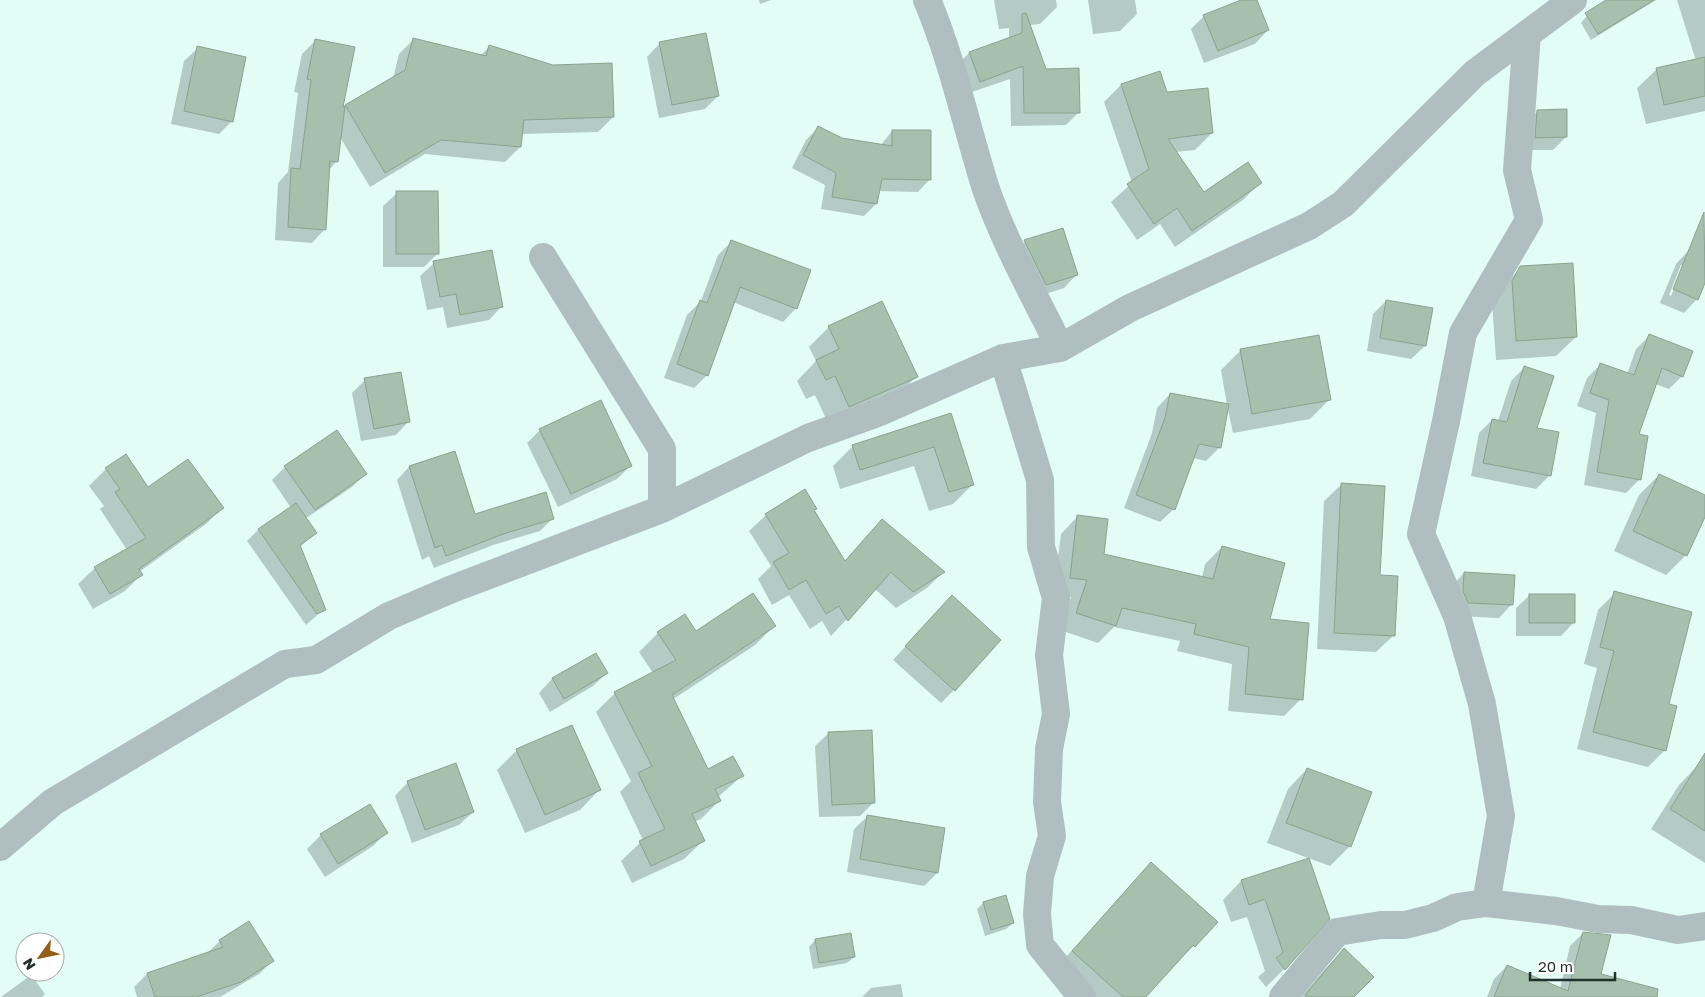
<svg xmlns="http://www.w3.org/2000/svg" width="1705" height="997" viewBox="0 0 1705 997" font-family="'Golos Text',sans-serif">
	<rect width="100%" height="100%" fill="#e2fdf5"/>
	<path fill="#0003" fill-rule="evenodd" d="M 759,0 L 771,0 L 760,4 Z
		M 994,0 L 1056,0 L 1057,7 L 1040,24 L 1029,25 L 1045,70 L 1079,112 L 1066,125 L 1011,126 L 1010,79 L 966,94 L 956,66 L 969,53 L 1009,39 L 1009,28 L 999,29 Z
		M 1088,0 L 1135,0 L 1137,14 L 1120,31 L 1093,34 Z
		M 1245,0 L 1256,0 L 1268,30 L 1255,44 L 1204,63 L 1191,29 L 1204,16 Z
		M 1616,0 L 1656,0 L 1591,40 L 1581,23 L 1587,16 Z
		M 1677,0 L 1705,0 L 1705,111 L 1646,124 L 1637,88 L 1657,69 L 1696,61 Z
		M 414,39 L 480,56 L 489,47 L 613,117 L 598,132 L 521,134 L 520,147 L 505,162 L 425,154 L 370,187 L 340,137 L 336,162 L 329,170 L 325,229 L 312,243 L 275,240 L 278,183 L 288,172 L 298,93 L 294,92 L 302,54 L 316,40 L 341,109 L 393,79 L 399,54 Z
		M 660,43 L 718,96 L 705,109 L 659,118 L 647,57 Z
		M 198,48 L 232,121 L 219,134 L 171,124 L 184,61 Z
		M 1159,73 L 1166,94 L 1212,133 L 1195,150 L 1175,152 L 1203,193 L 1260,183 L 1243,200 L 1175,247 L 1160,224 L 1137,240 L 1111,202 L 1132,183 L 1104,102 L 1121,85 Z
		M 1538,111 L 1566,137 L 1553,150 L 1522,150 L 1524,124 Z
		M 818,128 L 842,139 L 880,146 L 892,131 L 930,179 L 918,192 L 878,191 L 876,204 L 864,216 L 821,209 L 825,185 L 792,168 L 806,140 Z
		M 397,193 L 437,254 L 424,267 L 383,267 L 383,206 Z
		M 732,241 L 796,308 L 783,322 L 733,302 L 707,375 L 694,388 L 664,378 L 687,315 L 701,301 L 718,255 Z
		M 1025,242 L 1077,274 L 1064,288 L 1033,298 L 1012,255 Z
		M 1689,250 L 1705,257 L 1705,279 L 1697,299 L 1684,313 L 1660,303 L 1676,264 ZM 1681,265 L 1684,265 L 1671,296 L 1669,295 Z
		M 434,263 L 502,306 L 489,320 L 447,328 L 443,307 L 427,310 L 420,276 Z
		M 1521,268 L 1576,337 L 1556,356 L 1496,360 L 1492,301 L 1500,288 Z
		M 1386,301 L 1425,346 L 1411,359 L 1367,351 L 1373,314 Z
		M 829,327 L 916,377 L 896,397 L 829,425 L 815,395 L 806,399 L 797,381 L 816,361 L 809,347 Z
		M 1649,336 L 1682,376 L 1669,389 L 1655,384 L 1637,435 L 1640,479 L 1626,493 L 1584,485 L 1596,413 L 1577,406 L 1587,378 L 1601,364 L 1627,374 L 1636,349 Z
		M 1241,350 L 1330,399 L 1310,419 L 1233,433 L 1227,405 L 1220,447 L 1206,461 L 1192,458 L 1174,509 L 1160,522 L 1124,508 L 1152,433 L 1157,408 L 1170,394 L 1227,405 L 1221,370 Z
		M 1524,368 L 1536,429 L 1550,475 L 1536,489 L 1471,476 L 1479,433 L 1492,420 L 1498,421 L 1511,381 Z
		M 365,380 L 409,421 L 396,435 L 361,441 L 352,393 Z
		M 950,415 L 973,484 L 953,504 L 929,511 L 914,466 L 840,489 L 833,466 L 853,446 Z
		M 540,430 L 630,466 L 617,479 L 558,507 L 527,443 Z
		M 126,456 L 148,489 L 222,508 L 206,524 L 139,572 L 141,575 L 125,591 L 93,609 L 78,584 L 95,568 L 127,550 L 100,509 L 104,506 L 89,486 L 106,469 Z
		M 285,467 L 365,474 L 352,487 L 305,519 L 315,533 L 299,548 L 324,609 L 306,625 L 247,541 L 258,530 L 291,508 L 272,480 Z
		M 409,467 L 474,515 L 552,519 L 540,531 L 493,545 L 434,568 L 429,556 L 422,560 L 397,480 Z
		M 1659,475 L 1705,496 L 1705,514 L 1686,555 L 1666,575 L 1614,551 L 1639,495 Z
		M 1342,484 L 1394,635 L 1376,652 L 1317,649 L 1324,501 Z
		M 816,508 L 813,511 L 844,562 L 882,521 L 943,572 L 927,588 L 896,608 L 875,589 L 831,636 L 822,621 L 810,629 L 789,595 L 772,605 L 758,579 L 771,566 L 749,531 L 766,515 Z
		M 1078,516 L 1102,555 L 1202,578 L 1205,564 L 1222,547 L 1268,620 L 1301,699 L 1284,716 L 1228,711 L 1232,664 L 1177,651 L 1180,641 L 1114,627 L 1098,643 L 1060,630 L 1071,597 L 1053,595 L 1061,534 Z
		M 1464,573 L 1512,604 L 1499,618 L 1455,616 L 1451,587 Z
		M 1615,593 L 1665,750 L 1648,767 L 1577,749 L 1597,668 L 1584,664 L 1598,610 Z
		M 1530,595 L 1574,622 L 1561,636 L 1516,636 L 1516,608 Z
		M 939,610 L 954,690 L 941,703 L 893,660 Z
		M 774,626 L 755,645 L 672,700 L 707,770 L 742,776 L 718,797 L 719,801 L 701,819 L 694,822 L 703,841 L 684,859 L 632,883 L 621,861 L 643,840 L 620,792 L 631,781 L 596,712 L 615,693 L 653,673 L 639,652 L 658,633 Z
		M 596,654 L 607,673 L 593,686 L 550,712 L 539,693 L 552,679 Z
		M 829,733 L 874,802 L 860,816 L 819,817 L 815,746 Z
		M 517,750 L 599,790 L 580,810 L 525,833 L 497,770 Z
		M 1698,765 L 1705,769 L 1705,863 L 1651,829 L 1679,785 Z
		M 1307,769 L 1350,846 L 1330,866 L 1267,843 L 1288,789 Z
		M 408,782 L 473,812 L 459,825 L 412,843 L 395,796 Z
		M 370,805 L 386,833 L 373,846 L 325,877 L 307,849 L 321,835 Z
		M 868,816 L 937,873 L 924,886 L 847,872 L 854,829 Z
		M 1309,859 L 1284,969 L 1266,987 L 1258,977 L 1265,971 L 1247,917 L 1231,922 L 1223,900 L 1241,881 Z
		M 1151,864 L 1216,922 L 1145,997 L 1082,997 L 1053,971 Z
		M 1005,896 L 1013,923 L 1006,929 L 985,936 L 977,909 L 983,903 Z
		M 1583,933 L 1600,975 L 1624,997 L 1487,997 L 1494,979 L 1507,966 L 1560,989 L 1570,946 Z
		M 815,940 L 854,957 L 847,963 L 813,969 L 809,947 Z
		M 220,941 L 272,961 L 259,974 L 220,997 L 137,997 L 134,987 L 147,974 L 206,954 Z
		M 1344,950 L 1353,997 L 1301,997 L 1325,969 Z
		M 31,975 L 45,994 L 42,997 L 1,997 Z
		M 901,984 L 903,997 L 862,997 L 871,988 Z"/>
	<path fill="#a6c0ae" stroke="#89a290" d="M 1241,0 L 1257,0 L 1269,30 L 1218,51 L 1203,15 Z
		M 1606,0 L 1654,0 L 1598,34 L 1585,13 Z
		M 1026,13 L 1046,69 L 1079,68 L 1080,113 L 1024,113 L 1023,66 L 980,82 L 969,52 L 1022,33 L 1022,14 Z
		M 706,33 L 719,96 L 672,105 L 659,42 Z
		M 413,38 L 486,56 L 489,45 L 553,65 L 612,63 L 614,117 L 524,120 L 521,147 L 441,140 L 385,173 L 345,105 L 405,70 Z
		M 315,39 L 355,47 L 343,107 L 345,106 L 338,162 L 330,161 L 326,230 L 288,227 L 291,168 L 300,169 L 311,80 L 307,79 Z
		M 197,46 L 246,57 L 233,122 L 184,111 Z
		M 1705,57 L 1705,96 L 1664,105 L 1656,68 Z
		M 1160,71 L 1167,92 L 1208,88 L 1213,133 L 1168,139 L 1204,192 L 1248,162 L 1262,183 L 1192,231 L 1177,208 L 1154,224 L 1127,184 L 1149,169 L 1121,84 Z
		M 1567,109 L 1567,137 L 1535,138 L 1537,110 Z
		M 818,126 L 842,138 L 892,146 L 892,130 L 931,130 L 931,180 L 882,179 L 877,204 L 832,197 L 836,173 L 803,155 Z
		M 396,191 L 438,191 L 439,254 L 396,254 Z
		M 1704,212 L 1705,283 L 1698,300 L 1673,289 Z
		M 1063,228 L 1078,275 L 1046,285 L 1024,240 Z
		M 731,240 L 811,270 L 797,309 L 740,287 L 708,376 L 677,364 L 700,300 L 707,303 Z
		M 492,250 L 503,307 L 460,315 L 456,294 L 440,297 L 433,261 Z
		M 1573,263 L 1577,337 L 1516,341 L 1512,281 L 1520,266 Z
		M 1386,300 L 1433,308 L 1426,346 L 1380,338 Z
		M 882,301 L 918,377 L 849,407 L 835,376 L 826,380 L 816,360 L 839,349 L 828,326 Z
		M 1649,334 L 1693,351 L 1683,377 L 1662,368 L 1639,434 L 1648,436 L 1641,480 L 1597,472 L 1609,400 L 1590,393 L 1600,363 L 1634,375 Z
		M 1319,335 L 1331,400 L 1252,414 L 1240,349 Z
		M 1524,366 L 1554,376 L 1537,428 L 1559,432 L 1551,476 L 1483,463 L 1492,419 L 1507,422 Z
		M 401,372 L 410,422 L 374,429 L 364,378 Z
		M 1170,393 L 1229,404 L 1221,448 L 1199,444 L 1175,510 L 1136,495 L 1165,418 Z
		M 601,400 L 632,466 L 571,494 L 539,429 Z
		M 951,413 L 974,485 L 949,492 L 934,447 L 860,470 L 852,445 Z
		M 337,430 L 367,474 L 315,510 L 284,466 Z
		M 455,451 L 475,514 L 546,492 L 554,519 L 506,533 L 446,556 L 442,545 L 435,548 L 409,466 Z
		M 126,454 L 148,487 L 188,459 L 224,508 L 139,569 L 143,575 L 110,594 L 94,567 L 146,538 L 115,492 L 120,489 L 105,468 Z
		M 1659,474 L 1705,495 L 1705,517 L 1687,556 L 1633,531 Z
		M 1341,483 L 1385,486 L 1380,575 L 1398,576 L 1395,636 L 1334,633 Z
		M 805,489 L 817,509 L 814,510 L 845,561 L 882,519 L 945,572 L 913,592 L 891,572 L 848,621 L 839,606 L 826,614 L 806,580 L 789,590 L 773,562 L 789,553 L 765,514 Z
		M 296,503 L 317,533 L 300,545 L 326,610 L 317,614 L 258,529 Z
		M 1077,515 L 1108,519 L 1104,554 L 1213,579 L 1222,546 L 1285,563 L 1270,619 L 1309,623 L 1303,700 L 1245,694 L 1249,647 L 1194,634 L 1196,624 L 1122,608 L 1116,626 L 1076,613 L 1087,580 L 1070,578 Z
		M 1464,572 L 1515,575 L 1513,605 L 1468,603 L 1463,591 Z
		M 1614,591 L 1692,612 L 1669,704 L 1677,706 L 1666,751 L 1593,732 L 1614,651 L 1600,647 Z
		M 753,593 L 776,626 L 672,695 L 708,769 L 733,756 L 744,776 L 715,789 L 721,801 L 692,814 L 705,841 L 651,866 L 639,841 L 665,829 L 638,773 L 652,766 L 614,692 L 676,660 L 657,632 L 685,614 L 696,631 Z
		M 1529,594 L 1575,594 L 1575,623 L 1529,623 Z
		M 952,595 L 1001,640 L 955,691 L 905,646 Z
		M 596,653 L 608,673 L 564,699 L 552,678 Z
		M 572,725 L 601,790 L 545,815 L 516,749 Z
		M 872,730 L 875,803 L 832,805 L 828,732 Z
		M 1705,753 L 1705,831 L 1670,809 Z
		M 456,763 L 474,812 L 425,830 L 407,781 Z
		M 1307,768 L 1372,792 L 1351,847 L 1286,823 Z
		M 370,804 L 388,833 L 338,864 L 320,834 Z
		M 867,815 L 945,828 L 938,873 L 860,859 Z
		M 1309,858 L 1330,919 L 1285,970 L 1276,958 L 1283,952 L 1265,899 L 1249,905 L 1241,880 Z
		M 1151,862 L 1218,922 L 1195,947 L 1193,945 L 1146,997 L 1123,997 L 1072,951 Z
		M 1006,895 L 1014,923 L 991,930 L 983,902 Z
		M 249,921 L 274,961 L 241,982 L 196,997 L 155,997 L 147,973 L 223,947 L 219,940 Z
		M 1583,932 L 1611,935 L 1601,974 L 1658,989 L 1657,997 L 1494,997 L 1507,965 L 1568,991 Z
		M 851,933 L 855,957 L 819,963 L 815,939 Z
		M 1344,948 L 1374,977 L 1354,997 L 1307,997 L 1305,995 Z"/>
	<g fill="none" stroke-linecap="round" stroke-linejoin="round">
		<path stroke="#afbfbf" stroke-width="28" d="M 927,0 C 953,61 966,126 986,189 C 1005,244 1035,296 1060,348
			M 543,257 L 662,449 L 662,509
			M 1003,358 L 1040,480 L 1041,547 L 1056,598 L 1049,655 L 1056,714 L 1049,749 L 1047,802 L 1052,836 L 1040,876 L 1037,914 L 1040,945 L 1082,997
			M 0,847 L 53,802 L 285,664 L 316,660 L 389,616 L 452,589 L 662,509 L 808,438 L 880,412 L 1003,358 L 1060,348 L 1130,308 L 1309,226 L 1343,204 L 1475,73 L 1573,0
			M 1486,903 L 1501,816 L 1482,704 L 1457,616 L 1421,534 L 1446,421 L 1463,333 L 1529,220 L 1517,170 L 1527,34
			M 1283,997 L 1337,932 L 1381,925 L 1405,925 L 1433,918 L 1457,907 L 1486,903 L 1556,911 L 1598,919 L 1631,920 L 1678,930 L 1705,926"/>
	</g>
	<g transform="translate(40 957) rotate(237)"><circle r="24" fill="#ffffff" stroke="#a7acab"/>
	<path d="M0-4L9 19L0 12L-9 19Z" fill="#945e16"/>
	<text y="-8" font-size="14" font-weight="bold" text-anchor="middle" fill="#22302c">N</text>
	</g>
	<path d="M1530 972v8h85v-8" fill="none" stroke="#22302c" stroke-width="2.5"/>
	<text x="1538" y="972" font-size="15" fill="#22302c" stroke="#ffffff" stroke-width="4" paint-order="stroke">20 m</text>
</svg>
